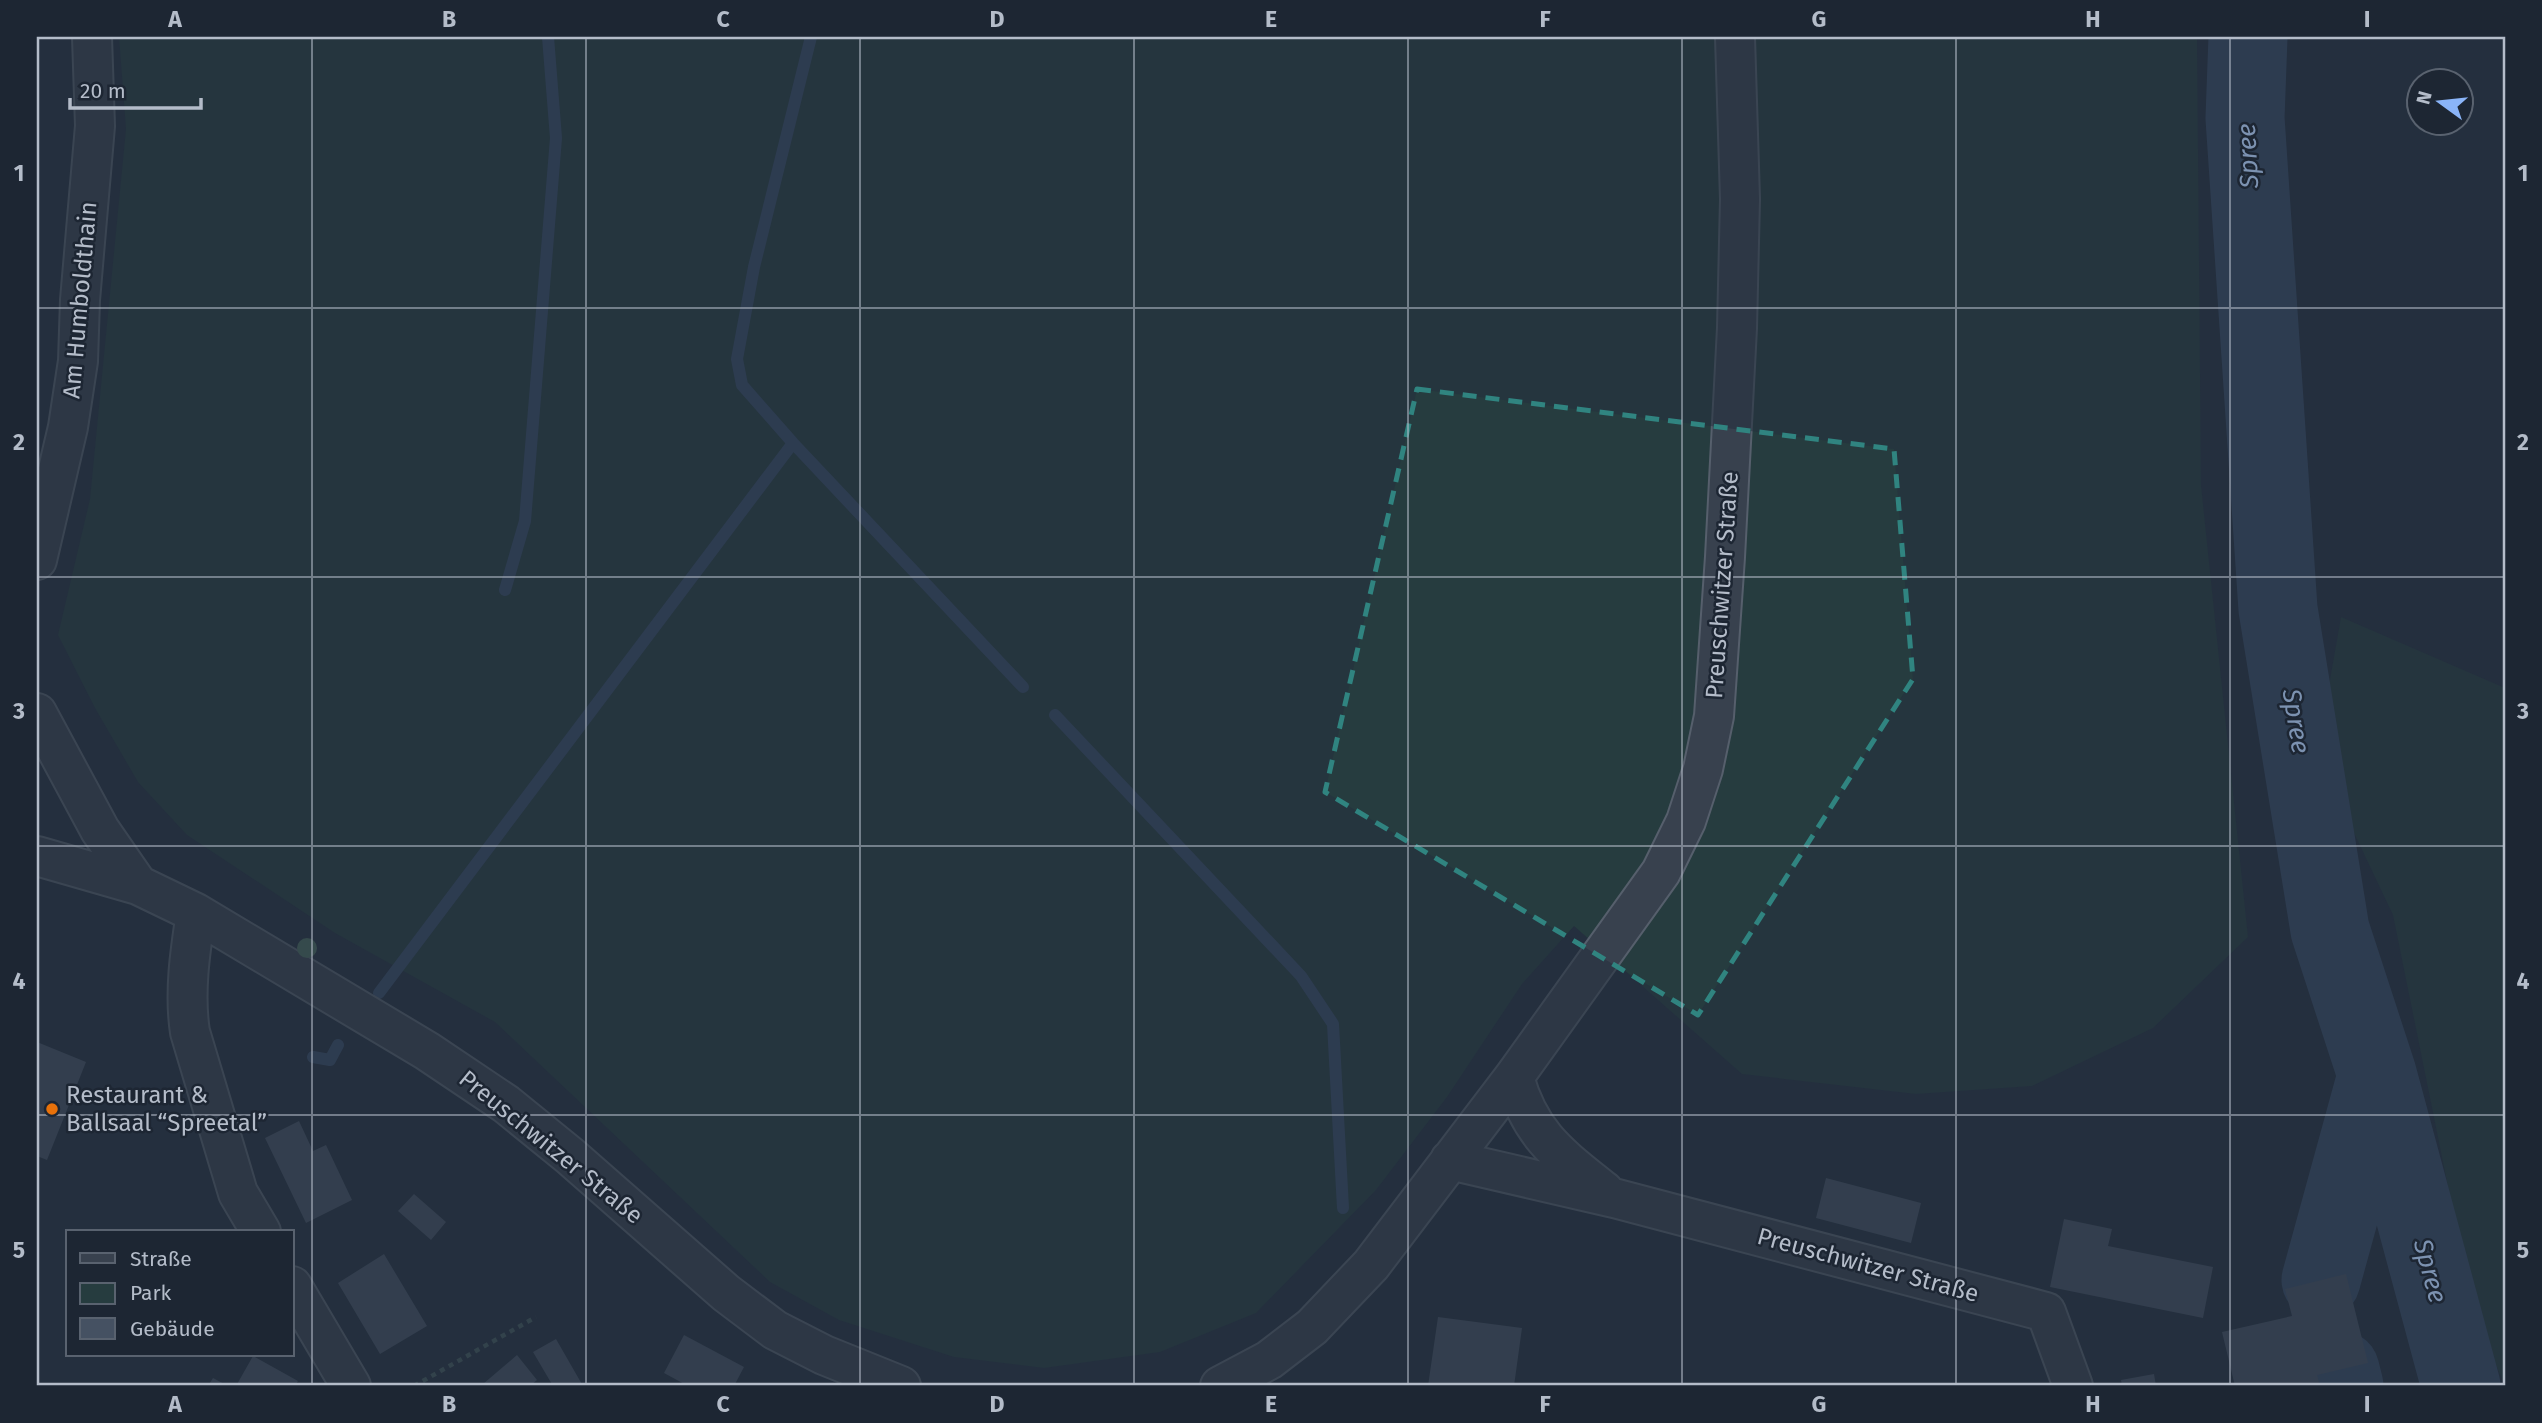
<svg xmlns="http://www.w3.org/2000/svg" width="2542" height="1423" viewBox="0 0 2542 1423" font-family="'Fira Sans',sans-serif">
	<rect width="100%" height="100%" fill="#242f3e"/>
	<path fill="#263c3f" d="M 119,37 L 2197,37 L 2201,485 L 2248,937 L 2153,1028 L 2032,1086 L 1916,1094 L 1742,1074 L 1574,926 L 1522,984 L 1447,1097 L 1376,1190 L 1256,1313 L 1160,1352 L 1044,1368 L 954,1357 L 839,1320 L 770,1282 L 495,1022 L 335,933 L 187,835 L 138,782 L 95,708 L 58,635 L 90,499 L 126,129 Z
		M 2341,617 L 2505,688 L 2505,1386 L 2474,1315 L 2393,915 L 2346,816 L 2325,708 Z"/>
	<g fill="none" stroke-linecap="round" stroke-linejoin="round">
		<path stroke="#394c67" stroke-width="12" d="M 811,37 L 754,267 L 737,359 L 742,385 L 793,443 L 1023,687
			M 505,590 L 525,521 L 556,138 L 548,37
			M 1055,715 L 1301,976 L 1333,1024 L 1343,1208
			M 379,993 L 793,443
			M 313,1057 L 330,1060 L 338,1045"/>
		<path stroke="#394c67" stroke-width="79" d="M 2248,37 L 2245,118 L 2278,609 L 2330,930 L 2377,1074 L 2461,1386
			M 2321,1280 L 2377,1076
			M 2340,1370 L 2344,1386"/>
	</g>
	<path fill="#455162" d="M 37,1042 L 86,1062 L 47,1160 L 37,1156 Z
		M 299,1121 L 313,1151 L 326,1145 L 352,1200 L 306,1223 L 265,1138 Z
		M 1826,1178 L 1921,1203 L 1911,1243 L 1816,1218 Z
		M 414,1194 L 446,1222 L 431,1240 L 398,1211 Z
		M 2064,1219 L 2112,1229 L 2108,1246 L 2213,1267 L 2203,1318 L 2050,1287 Z
		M 384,1254 L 427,1326 L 380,1354 L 338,1283 Z
		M 2346,1274 L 2368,1363 L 2317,1375 L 2320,1386 L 2235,1386 L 2222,1332 L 2292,1316 L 2285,1289 Z
		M 1438,1317 L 1522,1328 L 1514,1386 L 1428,1386 Z
		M 684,1335 L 744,1367 L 734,1386 L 688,1386 L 664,1373 Z
		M 556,1339 L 583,1386 L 553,1386 L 533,1352 Z
		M 517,1355 L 537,1380 L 530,1386 L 485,1386 L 483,1384 Z
		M 253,1356 L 298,1381 L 295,1386 L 236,1386 Z
		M 2154,1374 L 2156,1386 L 2122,1386 L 2121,1380 Z
		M 213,1378 L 228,1386 L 208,1386 Z"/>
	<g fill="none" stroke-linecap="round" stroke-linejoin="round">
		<g stroke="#565f6c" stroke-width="42">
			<path id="minor" d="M 37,560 L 68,427 L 78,361 L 80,300 L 95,126 L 92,37
				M 37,713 L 100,830 L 138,885
				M 37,856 L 138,885 L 196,913 L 427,1051 L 506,1104 L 570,1156 L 726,1293 L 775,1330 L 824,1355 L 901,1386
				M 196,913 C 190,952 184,993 190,1032 L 238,1193 L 261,1232
				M 1514,1077 C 1530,1135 1559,1155 1604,1191
				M 1450,1160 L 1614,1198 L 2046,1312 L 2073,1386
				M 292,1286 L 351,1386
				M 1220,1386 L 1269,1360 L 1312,1327 L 1371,1265 L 1514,1077 L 1661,872 L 1686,821 L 1703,769 L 1714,716 L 1725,557 L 1737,328 L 1740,199 L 1735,37"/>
		</g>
		<path stroke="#44595c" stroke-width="4.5" stroke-dasharray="5 5" stroke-linecap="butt" d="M 414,1386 L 536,1317"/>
		<use href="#minor" stroke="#38414e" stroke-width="38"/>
	</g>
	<circle fill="#4b6a5d" cx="307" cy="948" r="10"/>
	<path d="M0 0H2542V1423H0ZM 1417,389 L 1894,449 L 1913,679 L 1698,1015 L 1325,792 Z" fill="#242f3e" fill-opacity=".55" fill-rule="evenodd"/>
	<path fill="none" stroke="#308480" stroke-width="5" stroke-dasharray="14 9" stroke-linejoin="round" d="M 1417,389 L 1894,449 L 1913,679 L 1698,1015 L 1325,792 Z"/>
	<path fill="none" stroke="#b4bcc9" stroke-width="2" stroke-opacity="0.55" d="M 312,37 L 312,1386M 586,37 L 586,1386M 860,37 L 860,1386M 1134,37 L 1134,1386M 1408,37 L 1408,1386M 1682,37 L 1682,1386M 1956,37 L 1956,1386M 2230,37 L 2230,1386M 37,308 L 2505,308M 37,577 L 2505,577M 37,846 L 2505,846M 37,1115 L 2505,1115"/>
	<circle fill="#e8710a" stroke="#1d2633" stroke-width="2.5" cx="52" cy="1109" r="7"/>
	<g text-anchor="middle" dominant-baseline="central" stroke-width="5" stroke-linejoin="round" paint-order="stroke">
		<g font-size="24" fill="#b4bcc9" stroke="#1d2633">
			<text transform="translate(80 300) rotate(-85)">Am Humboldthain</text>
			<text transform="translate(1722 585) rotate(-86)">Preuschwitzer Straße</text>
			<text transform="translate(551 1147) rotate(39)">Preuschwitzer Straße</text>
			<text transform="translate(1868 1265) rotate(15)">Preuschwitzer Straße</text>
		</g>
		<g font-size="24" fill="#b4bcc9" stroke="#1d2633" text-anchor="start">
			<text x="66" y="1095">Restaurant &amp;<tspan x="66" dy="28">Ballsaal “Spreetal”</tspan></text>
		</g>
		<g font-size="26" font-style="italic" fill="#7c92b1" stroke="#1d2633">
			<text transform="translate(2248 156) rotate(-93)">Spree</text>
			<text transform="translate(2296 721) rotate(81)">Spree</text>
			<text transform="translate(2430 1271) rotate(75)">Spree</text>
		</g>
	</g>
	<rect width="2542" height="1423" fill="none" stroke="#1d2633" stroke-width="77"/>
	<rect x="66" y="1230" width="228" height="126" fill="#1d2633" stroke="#59626f" stroke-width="2"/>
	<rect x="80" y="1253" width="35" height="10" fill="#38414e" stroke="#59626f" stroke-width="2"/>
	<text x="130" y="1266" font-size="21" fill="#b4bcc9">Straße</text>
	<rect x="80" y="1283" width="35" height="21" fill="#263c3f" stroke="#59626f" stroke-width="2"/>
	<text x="130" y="1300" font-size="21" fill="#b4bcc9">Park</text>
	<rect x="80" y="1318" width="35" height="21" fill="#455162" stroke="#59626f" stroke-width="2"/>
	<text x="130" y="1336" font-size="21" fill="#b4bcc9">Gebäude</text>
	<g transform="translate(2440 102) rotate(285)"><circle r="33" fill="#1d2633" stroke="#59626f" stroke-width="2"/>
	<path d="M0-5L12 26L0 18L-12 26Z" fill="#8ab4f8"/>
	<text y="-10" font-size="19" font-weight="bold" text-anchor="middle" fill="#b4bcc9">N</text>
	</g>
	<path d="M70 98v10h131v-10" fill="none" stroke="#b4bcc9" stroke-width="3.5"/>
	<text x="80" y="98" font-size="21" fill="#b4bcc9" stroke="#1d2633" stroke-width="5" paint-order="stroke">20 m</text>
	<rect x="38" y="38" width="2466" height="1346" fill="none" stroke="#b4bcc9" stroke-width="2.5"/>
	<g font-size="23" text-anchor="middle" font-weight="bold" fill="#b4bcc9">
		<text x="175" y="27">A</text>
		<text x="449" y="27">B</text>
		<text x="723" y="27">C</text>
		<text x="997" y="27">D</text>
		<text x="1271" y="27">E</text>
		<text x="1545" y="27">F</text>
		<text x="1819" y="27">G</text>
		<text x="2093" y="27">H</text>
		<text x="2367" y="27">I</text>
		<text x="19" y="181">1</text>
		<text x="2523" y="181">1</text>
		<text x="19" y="450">2</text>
		<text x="2523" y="450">2</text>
		<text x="19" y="719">3</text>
		<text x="2523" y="719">3</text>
		<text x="19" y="989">4</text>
		<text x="2523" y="989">4</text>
		<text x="19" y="1258">5</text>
		<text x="2523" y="1258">5</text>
		<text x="175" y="1412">A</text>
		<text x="449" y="1412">B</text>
		<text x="723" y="1412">C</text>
		<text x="997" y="1412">D</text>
		<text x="1271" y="1412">E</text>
		<text x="1545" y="1412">F</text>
		<text x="1819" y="1412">G</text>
		<text x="2093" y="1412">H</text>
		<text x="2367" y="1412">I</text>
	</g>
</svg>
